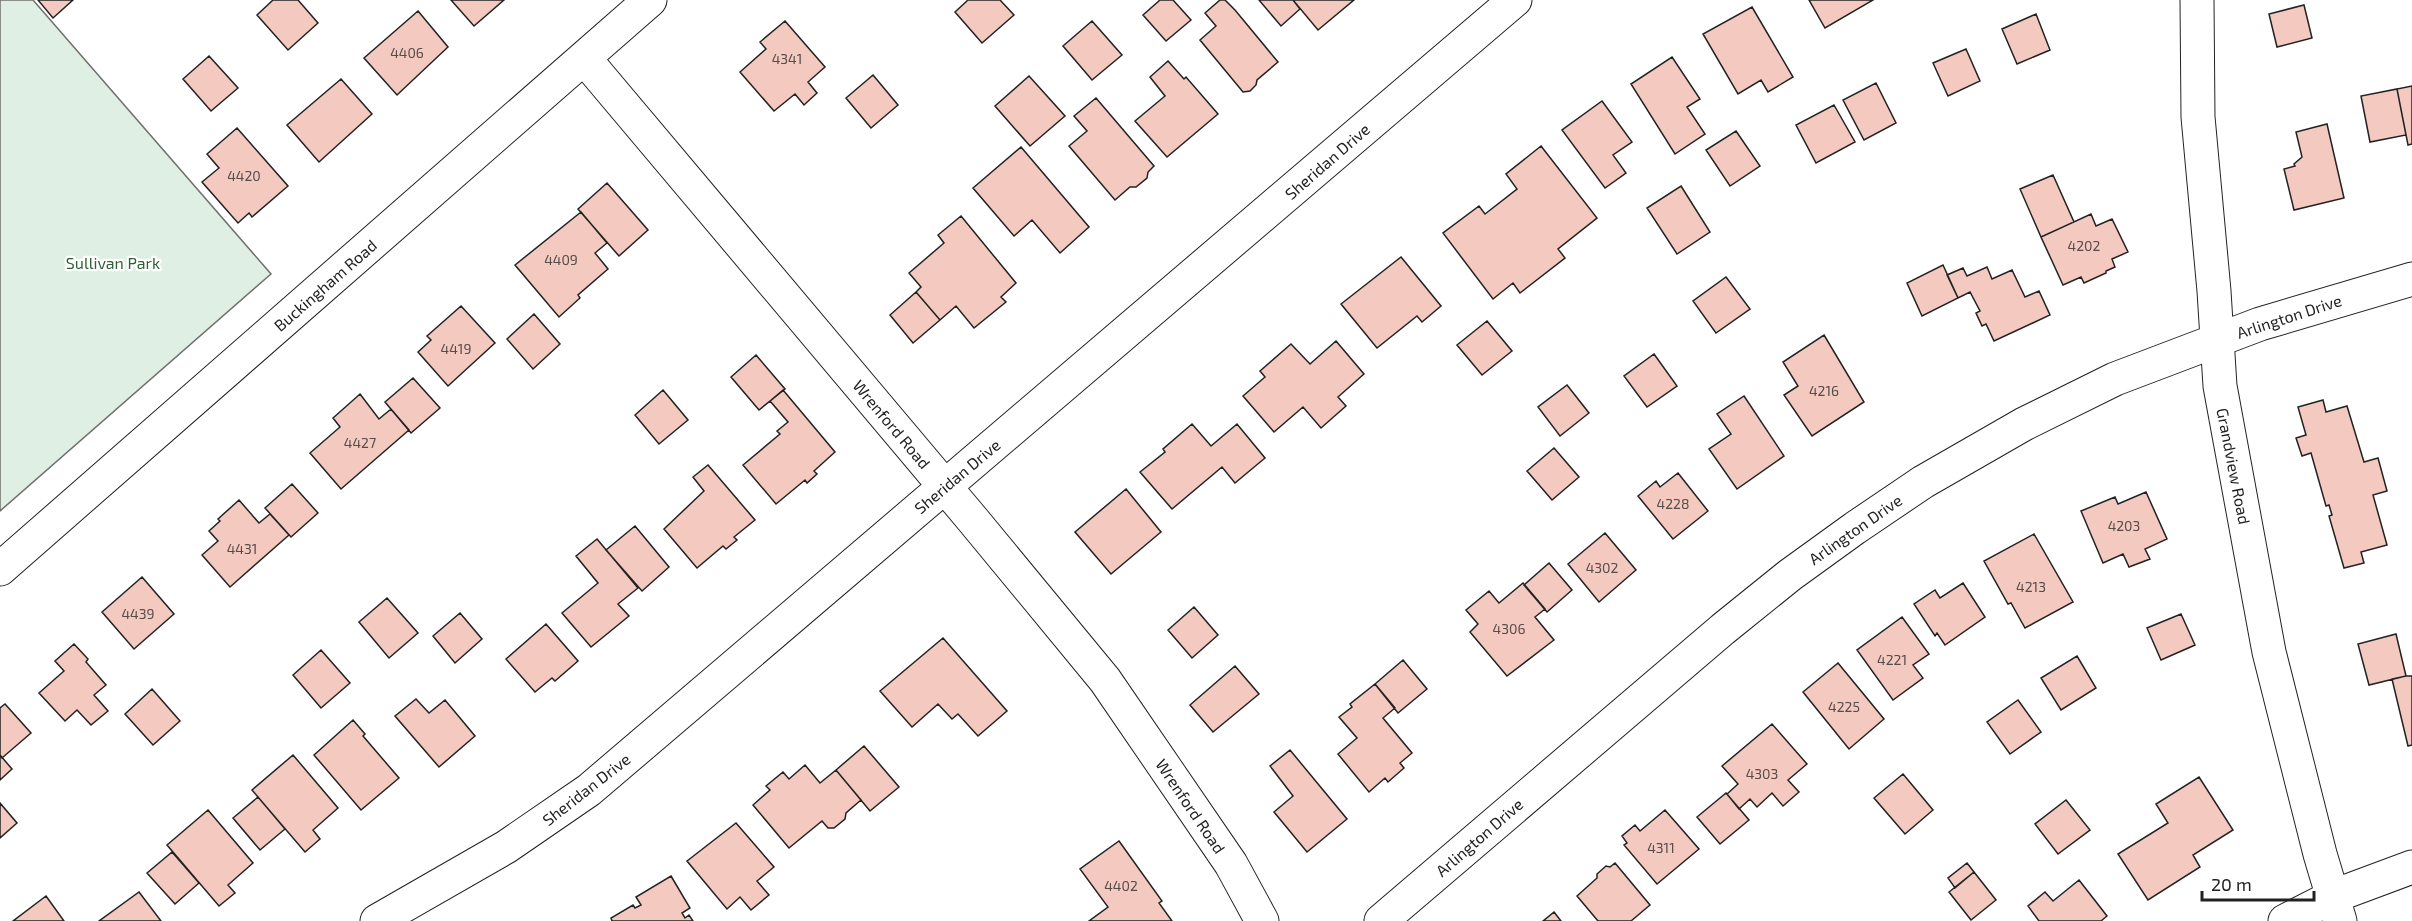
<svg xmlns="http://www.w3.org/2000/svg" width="2412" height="921" viewBox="0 0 2412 921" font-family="'Exo 2',sans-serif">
	<rect width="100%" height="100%" fill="#fff"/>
	<path fill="#e0efe3" stroke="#6f6f6f" stroke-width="1.5" d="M 0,0 L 33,0 L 271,274 L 0,511 Z"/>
	<path fill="#f3c9c0" stroke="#222" stroke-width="1.5" d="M 38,0 L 73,0 L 53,18 Z
		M 273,0 L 298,0 L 318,23 L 288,50 L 257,15 Z
		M 451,0 L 504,0 L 474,26 Z
		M 968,0 L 1000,0 L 1014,15 L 982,43 L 955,12 Z
		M 1160,0 L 1173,0 L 1191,20 L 1166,41 L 1143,15 Z
		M 1220,0 L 1225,0 L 1235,10 L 1278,62 L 1257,80 L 1256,85 L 1250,91 L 1243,92 L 1200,40 L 1216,26 L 1205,13 Z
		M 1259,0 L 1293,0 L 1300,9 L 1281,26 Z
		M 1293,0 L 1354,0 L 1318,30 Z
		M 1809,0 L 1873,0 L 1825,28 Z
		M 2304,5 L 2312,38 L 2277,47 L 2269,14 Z
		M 1752,7 L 1793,77 L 1768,92 L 1761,80 L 1738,94 L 1703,34 Z
		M 418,11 L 448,47 L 397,95 L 364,58 Z
		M 2036,14 L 2050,50 L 2017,64 L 2002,29 Z
		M 785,21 L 825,67 L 808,82 L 817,93 L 804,105 L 795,94 L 774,111 L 740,72 L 766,49 L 760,42 Z
		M 1092,21 L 1122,55 L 1092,80 L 1063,46 Z
		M 1966,49 L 1980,81 L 1948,96 L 1933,63 Z
		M 209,56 L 238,88 L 211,111 L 183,79 Z
		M 1672,57 L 1700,99 L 1687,107 L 1705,134 L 1675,154 L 1631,84 Z
		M 1168,61 L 1184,79 L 1186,77 L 1218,114 L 1167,157 L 1135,121 L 1165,96 L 1150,77 Z
		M 873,75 L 898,105 L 871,128 L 846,98 Z
		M 1029,76 L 1065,116 L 1030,146 L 995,106 Z
		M 341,79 L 372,114 L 319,162 L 287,125 Z
		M 1876,83 L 1896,123 L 1864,140 L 1843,100 Z
		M 2412,86 L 2412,144 L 2408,145 L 2397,89 Z
		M 2397,89 L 2406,135 L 2370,142 L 2361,96 Z
		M 1096,98 L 1154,166 L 1148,172 L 1147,178 L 1136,187 L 1130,187 L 1115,200 L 1069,146 L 1087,131 L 1074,116 Z
		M 1602,101 L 1632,142 L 1613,155 L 1626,173 L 1605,188 L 1562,130 Z
		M 1834,105 L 1855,142 L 1816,163 L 1796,125 Z
		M 2327,124 L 2344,198 L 2294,210 L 2284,169 L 2295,166 L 2294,164 L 2302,157 L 2296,132 Z
		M 237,128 L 288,186 L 252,217 L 249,213 L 238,223 L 202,182 L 219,168 L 207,154 Z
		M 1736,131 L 1760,166 L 1730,186 L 1706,150 Z
		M 1541,146 L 1597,218 L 1558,249 L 1565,258 L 1520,293 L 1513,283 L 1493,299 L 1443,233 L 1479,206 L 1485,214 L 1517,189 L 1506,174 Z
		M 1021,147 L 1089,227 L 1060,253 L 1032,220 L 1014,236 L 973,188 Z
		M 2053,175 L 2074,222 L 2041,237 L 2020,189 Z
		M 607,183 L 648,230 L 619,256 L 578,209 Z
		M 1681,186 L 1710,232 L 1677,254 L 1647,208 Z
		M 581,212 L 607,243 L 595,253 L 608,269 L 578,295 L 580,298 L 559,317 L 515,265 Z
		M 2091,214 L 2096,226 L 2112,219 L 2128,252 L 2112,259 L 2115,267 L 2106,271 L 2106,273 L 2084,283 L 2081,277 L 2063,285 L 2041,237 Z
		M 961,216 L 1016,283 L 1001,297 L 1006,302 L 974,328 L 956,306 L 940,320 L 916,292 L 921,287 L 909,273 L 944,243 L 938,235 Z
		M 1401,257 L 1441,306 L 1422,322 L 1417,316 L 1377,348 L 1341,304 Z
		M 1943,265 L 1958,298 L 1922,316 L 1907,283 Z
		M 1987,267 L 1992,279 L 2012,270 L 2025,297 L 2039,291 L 2050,315 L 1994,341 L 1986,324 L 1982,326 L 1976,313 L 1980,311 L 1970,292 L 1958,298 L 1947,275 L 1963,268 L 1967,276 Z
		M 1726,277 L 1750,309 L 1716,333 L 1693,301 Z
		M 916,292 L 940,320 L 913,343 L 890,315 Z
		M 461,306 L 495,343 L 448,386 L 418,352 L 431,340 L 427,336 Z
		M 534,314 L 560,344 L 533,369 L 507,339 Z
		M 1487,321 L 1512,351 L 1482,375 L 1457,345 Z
		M 1824,335 L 1864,402 L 1812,436 L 1784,395 L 1798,386 L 1783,362 Z
		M 1336,341 L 1364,374 L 1338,397 L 1346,406 L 1321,428 L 1303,407 L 1274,432 L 1243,396 L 1265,377 L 1260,371 L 1291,344 L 1310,364 Z
		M 1654,354 L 1677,386 L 1647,407 L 1624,376 Z
		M 756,355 L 785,389 L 759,410 L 731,377 Z
		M 413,378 L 440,408 L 411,433 L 385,402 Z
		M 1567,385 L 1589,413 L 1560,436 L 1538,407 Z
		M 663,390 L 688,420 L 659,444 L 635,415 Z
		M 783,390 L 835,452 L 814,471 L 817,474 L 807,483 L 805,480 L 776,504 L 743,465 L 780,434 L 777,431 L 788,422 L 770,401 Z
		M 360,394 L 379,419 L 391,409 L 409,430 L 341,489 L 310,453 L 340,427 L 333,418 Z
		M 1744,396 L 1784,456 L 1737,489 L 1709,449 L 1731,434 L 1717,414 Z
		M 2323,400 L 2326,412 L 2347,406 L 2364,462 L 2378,458 L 2387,491 L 2373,495 L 2387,545 L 2361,552 L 2364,563 L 2344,568 L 2329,516 L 2332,515 L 2329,505 L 2326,506 L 2311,453 L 2302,456 L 2296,438 L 2306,435 L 2298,407 Z
		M 1192,424 L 1211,446 L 1237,424 L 1265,458 L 1235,483 L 1222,467 L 1172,509 L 1140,472 L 1165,452 L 1163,449 Z
		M 1554,448 L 1579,477 L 1552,500 L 1527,471 Z
		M 708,465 L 755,520 L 734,537 L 737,540 L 726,549 L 723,546 L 697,568 L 664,529 L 704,491 L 693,477 Z
		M 1678,473 L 1708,511 L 1673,539 L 1638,496 L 1656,481 L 1660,487 Z
		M 292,484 L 318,513 L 291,537 L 265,508 Z
		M 1126,489 L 1161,532 L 1111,574 L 1075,532 Z
		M 2146,492 L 2167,539 L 2145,549 L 2150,559 L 2129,567 L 2123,554 L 2103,563 L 2081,511 L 2115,497 L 2118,504 Z
		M 239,500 L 259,523 L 270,514 L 289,535 L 230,587 L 202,555 L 218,541 L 209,531 L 220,521 L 218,519 Z
		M 635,526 L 669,567 L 642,591 L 606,550 Z
		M 1605,533 L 1636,570 L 1599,602 L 1568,564 Z
		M 2034,534 L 2073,602 L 2025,628 L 2011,603 L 2008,604 L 1984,561 Z
		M 597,539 L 638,588 L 618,604 L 629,616 L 591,647 L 562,613 L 598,583 L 576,556 Z
		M 1549,563 L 1572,590 L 1547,612 L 1524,585 Z
		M 142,577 L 174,614 L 134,649 L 102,612 Z
		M 1523,583 L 1545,609 L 1535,617 L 1554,640 L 1507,676 L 1470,632 L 1478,624 L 1466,610 L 1489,591 L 1499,603 Z
		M 1963,583 L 1985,617 L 1945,645 L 1937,633 L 1935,636 L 1914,604 L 1935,590 L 1940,598 Z
		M 387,598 L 418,633 L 389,658 L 359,622 Z
		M 1194,607 L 1218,635 L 1192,658 L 1168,630 Z
		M 460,613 L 482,639 L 455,663 L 433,636 Z
		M 2181,614 L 2195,645 L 2161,660 L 2147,628 Z
		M 1902,617 L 1929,654 L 1913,665 L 1923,678 L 1893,700 L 1857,650 Z
		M 546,624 L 578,661 L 555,681 L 552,678 L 535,692 L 506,659 Z
		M 2396,634 L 2406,676 L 2369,685 L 2358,644 Z
		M 943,638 L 1007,711 L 978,736 L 958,714 L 952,719 L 938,704 L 912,727 L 880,691 Z
		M 74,644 L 88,659 L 86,662 L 106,685 L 94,695 L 108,711 L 91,725 L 77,710 L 65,721 L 39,693 L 64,671 L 55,661 Z
		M 321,650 L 350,683 L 321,708 L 293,675 Z
		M 2077,656 L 2096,688 L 2061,710 L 2041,678 Z
		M 1403,660 L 1427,689 L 1398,713 L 1375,684 Z
		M 1838,663 L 1884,719 L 1849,749 L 1803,692 Z
		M 1235,666 L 1259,694 L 1213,732 L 1190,705 Z
		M 2406,676 L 2412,676 L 2412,745 L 2408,746 L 2392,679 Z
		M 1375,684 L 1395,708 L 1383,718 L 1412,753 L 1400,763 L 1404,768 L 1388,782 L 1385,778 L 1369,792 L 1338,754 L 1357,738 L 1339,717 L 1352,707 L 1350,704 Z
		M 152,689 L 180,721 L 153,745 L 125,714 Z
		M 416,699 L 429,713 L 445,700 L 475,736 L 439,767 L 395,716 Z
		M 2018,700 L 2041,732 L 2010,754 L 1987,722 Z
		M 5,704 L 31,733 L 2,758 L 0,755 L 0,708 Z
		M 353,720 L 365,734 L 363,736 L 399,778 L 361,810 L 314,755 Z
		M 1772,724 L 1807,764 L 1788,780 L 1799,792 L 1783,806 L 1772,793 L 1757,807 L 1750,799 L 1739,809 L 1727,794 L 1738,784 L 1722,766 Z
		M 864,746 L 899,787 L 870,811 L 836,770 Z
		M 1290,750 L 1347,819 L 1307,852 L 1274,812 L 1293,796 L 1270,766 Z
		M 0,755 L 12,769 L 0,780 Z
		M 293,755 L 338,808 L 313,830 L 320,839 L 305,852 L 252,790 Z
		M 805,765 L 820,783 L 836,770 L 861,800 L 846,813 L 845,819 L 834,828 L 828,828 L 822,821 L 789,848 L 753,805 L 770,790 L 766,786 L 783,772 L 789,779 Z
		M 1903,774 L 1933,810 L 1905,834 L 1874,798 Z
		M 2199,777 L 2233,830 L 2193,855 L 2200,867 L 2148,900 L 2118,854 L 2168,823 L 2156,804 Z
		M 1726,793 L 1749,820 L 1720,844 L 1697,817 Z
		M 258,797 L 285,829 L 260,850 L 233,818 Z
		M 2066,800 L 2090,830 L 2058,854 L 2035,824 Z
		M 0,803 L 17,823 L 0,838 Z
		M 208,810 L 253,863 L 228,885 L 235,893 L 219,906 L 167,845 Z
		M 1665,810 L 1699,849 L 1657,884 L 1624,845 L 1627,843 L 1622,836 L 1635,825 L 1640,831 Z
		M 736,823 L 774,867 L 757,881 L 769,895 L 751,910 L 740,897 L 727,909 L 687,861 Z
		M 1119,841 L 1162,901 L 1159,903 L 1172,921 L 1089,921 L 1108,907 L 1080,869 Z
		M 172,852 L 199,883 L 175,904 L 147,873 Z
		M 1615,863 L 1650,905 L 1631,921 L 1598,921 L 1577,896 L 1597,878 L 1597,874 L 1606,866 L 1610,867 Z
		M 1967,863 L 1974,872 L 1955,888 L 1948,878 Z
		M 1974,872 L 1996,900 L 1971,920 L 1949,892 Z
		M 671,876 L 690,908 L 682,913 L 685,918 L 689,915 L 693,921 L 612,921 L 611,918 L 633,905 L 635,908 L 641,905 L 636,897 Z
		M 2079,880 L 2107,916 L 2101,921 L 2039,921 L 2028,906 L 2045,892 L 2053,901 Z
		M 139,892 L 161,921 L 99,921 Z
		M 46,896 L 64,921 L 13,921 Z
		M 1554,912 L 1561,921 L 1543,921 Z"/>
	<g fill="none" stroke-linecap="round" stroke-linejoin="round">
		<g stroke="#222" stroke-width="35">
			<path id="minor" d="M 2197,0 L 2198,117 L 2214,291 L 2220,386 L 2269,652 L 2320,854 L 2340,921
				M 584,58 L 973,520 L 1105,680 L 1231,864 L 1262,921
				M 0,569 L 650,0
				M 377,921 L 506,847 L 589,790 L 1515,0
				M 1381,921 L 1723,629 L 1790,575 L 1855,528 L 1923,482 L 2024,424 L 2115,379 L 2260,324 L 2412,279
				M 2285,921 L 2334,896 L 2412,867"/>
		</g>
		<use href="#minor" stroke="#fff" stroke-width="33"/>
	</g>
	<g text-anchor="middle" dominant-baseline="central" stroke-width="4.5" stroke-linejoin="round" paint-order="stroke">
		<g font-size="14" fill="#564c4a">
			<text x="407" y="52">4406</text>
			<text x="787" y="58">4341</text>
			<text x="244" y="175">4420</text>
			<text x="2084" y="245">4202</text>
			<text x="561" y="259">4409</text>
			<text x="456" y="348">4419</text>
			<text x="1824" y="390">4216</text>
			<text x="360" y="442">4427</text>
			<text x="1673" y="503">4228</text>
			<text x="2124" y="525">4203</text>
			<text x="242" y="548">4431</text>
			<text x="1602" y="567">4302</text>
			<text x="2031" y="586">4213</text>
			<text x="138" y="613">4439</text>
			<text x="1509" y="628">4306</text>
			<text x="1892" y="659">4221</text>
			<text x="1844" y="706">4225</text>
			<text x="1762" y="773">4303</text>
			<text x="1661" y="847">4311</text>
			<text x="1121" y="885">4402</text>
		</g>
		<g font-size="16" fill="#222" stroke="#fff">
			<text transform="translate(1327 161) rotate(-41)">Sheridan Drive</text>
			<text transform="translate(325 285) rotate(-41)">Buckingham Road</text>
			<text transform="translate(2289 316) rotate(-18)">Arlington Drive</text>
			<text transform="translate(892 424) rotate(50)">Wrenford Road</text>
			<text transform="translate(2234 466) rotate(79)">Grandview Road</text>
			<text transform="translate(957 476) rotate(-40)">Sheridan Drive</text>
			<text transform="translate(1855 529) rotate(-35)">Arlington Drive</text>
			<text transform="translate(586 789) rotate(-38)">Sheridan Drive</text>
			<text transform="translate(1191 806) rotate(56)">Wrenford Road</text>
			<text transform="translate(1479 837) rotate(-41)">Arlington Drive</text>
		</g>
		<g font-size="16" fill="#2f5e38" stroke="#fff">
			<text x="113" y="262">Sullivan Park</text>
		</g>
	</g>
	<path d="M2202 891v9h112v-9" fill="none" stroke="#222222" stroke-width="3"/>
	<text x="2211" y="891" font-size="18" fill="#222222" stroke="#ffffff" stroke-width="4.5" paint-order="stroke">20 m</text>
</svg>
